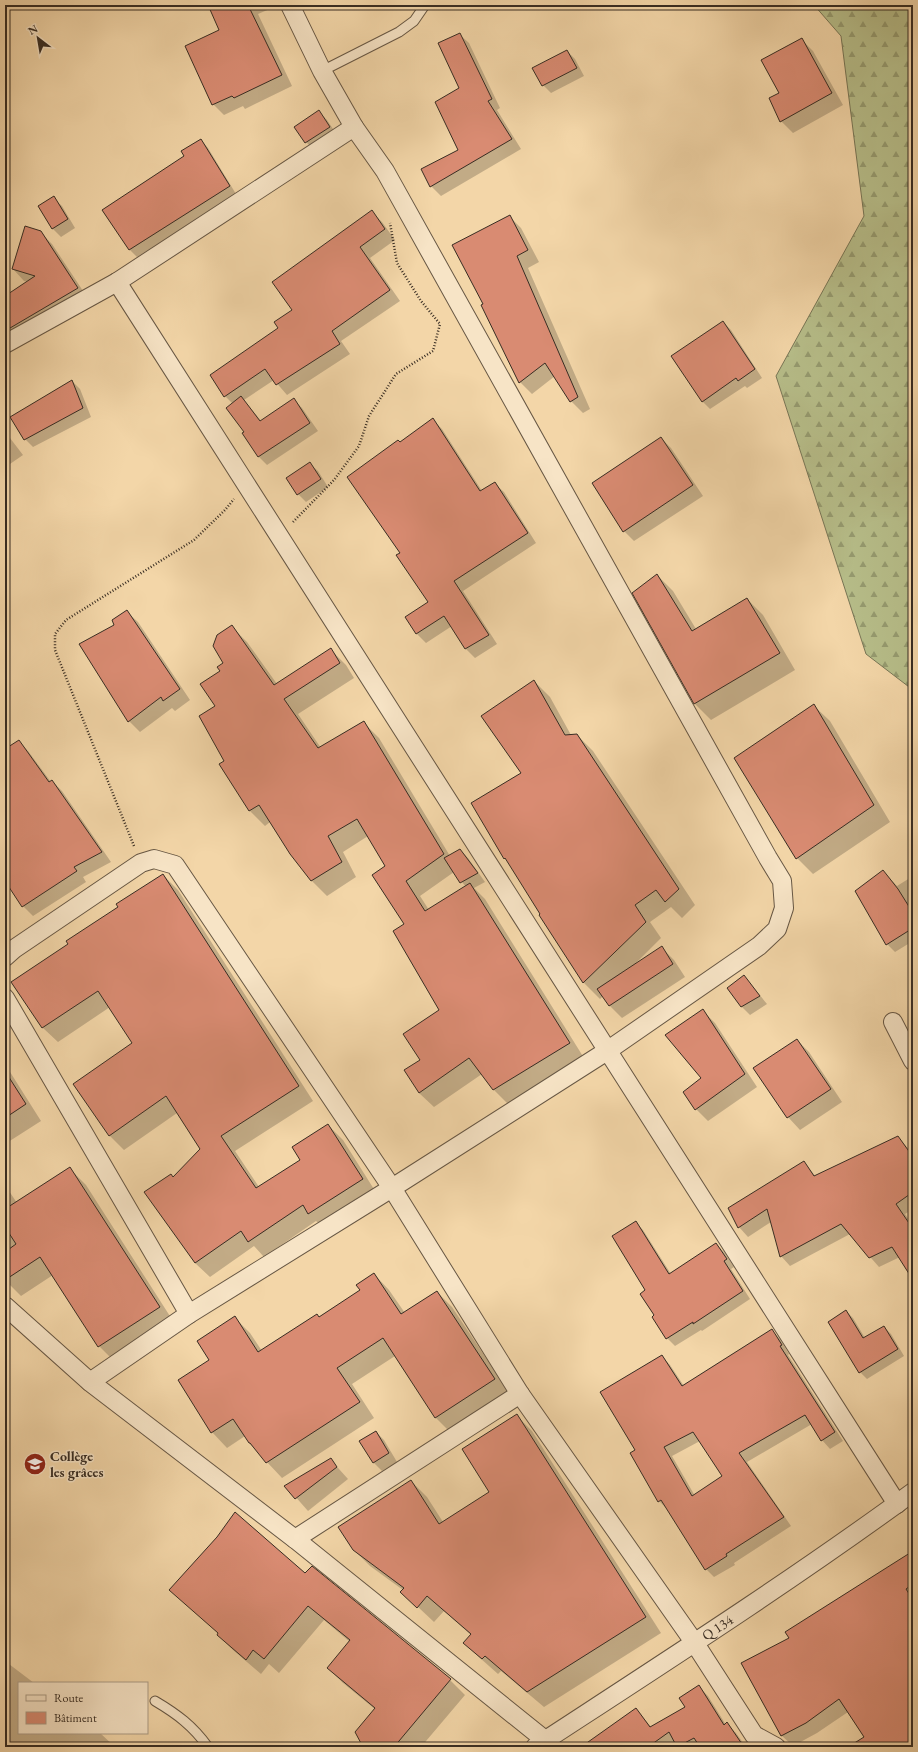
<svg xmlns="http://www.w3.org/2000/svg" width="918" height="1752" viewBox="0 0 918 1752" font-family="'EB Garamond',serif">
	<defs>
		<pattern id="forest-firs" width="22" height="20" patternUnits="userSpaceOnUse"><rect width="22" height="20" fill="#b7be8a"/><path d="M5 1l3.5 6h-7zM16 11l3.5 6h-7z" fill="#969b70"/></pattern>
	</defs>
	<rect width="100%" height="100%" fill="#f3d6a8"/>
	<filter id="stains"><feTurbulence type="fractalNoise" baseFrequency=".005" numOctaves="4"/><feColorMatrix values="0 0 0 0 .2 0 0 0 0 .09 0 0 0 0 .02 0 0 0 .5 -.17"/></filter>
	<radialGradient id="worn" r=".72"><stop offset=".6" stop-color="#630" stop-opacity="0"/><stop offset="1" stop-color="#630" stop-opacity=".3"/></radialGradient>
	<path fill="url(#forest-firs)" stroke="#787656" d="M 814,5 L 913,5 L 913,690 L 866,654 L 776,376 L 864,216 L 841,36 Z"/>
	<path fill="#0003" fill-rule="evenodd" d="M 209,5 L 279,5 L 258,14 L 292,86 L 245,109 L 243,106 L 224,115 L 213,104 L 220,31 Z
		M 459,34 L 469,43 L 500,108 L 497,110 L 521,149 L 441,196 L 431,186 L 459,150 Z
		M 801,39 L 813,51 L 843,105 L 793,133 L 781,121 L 781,93 Z
		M 567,51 L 575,59 L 584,76 L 551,93 L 543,85 Z
		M 319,112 L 327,120 L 337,135 L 314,150 L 306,142 Z
		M 201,140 L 208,148 L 236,194 L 137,257 L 130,250 L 103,211 L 185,156 Z
		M 53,198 L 62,206 L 75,228 L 61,237 L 53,229 L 39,207 Z
		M 372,212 L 382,222 L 395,240 L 370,258 L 400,301 L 341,341 L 350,354 L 287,395 L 274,380 L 244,400 L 261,421 L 294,400 L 302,408 L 318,431 L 267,465 L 259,457 L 243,433 L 245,432 L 233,404 L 225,396 Z
		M 509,216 L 521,228 L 539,262 L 528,268 L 590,409 L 583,413 L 571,401 L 555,376 L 532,394 L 520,382 L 482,306 L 484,304 Z
		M 40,232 L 52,244 L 89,300 L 5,349 L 5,298 L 29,282 L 24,281 L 13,269 Z
		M 723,322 L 731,330 L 762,378 L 747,388 L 745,386 L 710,409 L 702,401 Z
		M 72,381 L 80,389 L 91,417 L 33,447 L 25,439 Z
		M 433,420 L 442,429 L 482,491 L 494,483 L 504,492 L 536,543 L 463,591 L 497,644 L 475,658 L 466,649 L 452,626 L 426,643 L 417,634 L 406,617 L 429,603 L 401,553 L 400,443 Z
		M 10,438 L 23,455 L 10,464 L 5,458 L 5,441 Z
		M 661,438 L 671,448 L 703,496 L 634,541 L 624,531 Z
		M 309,463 L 318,471 L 328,487 L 306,502 L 298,494 Z
		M 657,575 L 673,591 L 696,629 L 747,599 L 763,615 L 795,670 L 711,720 L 695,704 L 634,593 Z
		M 127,612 L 138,622 L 190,700 L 175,711 L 172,708 L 140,732 L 129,721 L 116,625 Z
		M 232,627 L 247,642 L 277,684 L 331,650 L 346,665 L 354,678 L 298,714 L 321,748 L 364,723 L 379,738 L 450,856 L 460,850 L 468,858 L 485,882 L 474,888 L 485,899 L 584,1058 L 509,1105 L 494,1090 L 482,1074 L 434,1107 L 419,1093 L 421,1060 L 441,1011 L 405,924 L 387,866 L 368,836 L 343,852 L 356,877 L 327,896 L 312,881 L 291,853 L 270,822 L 265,826 L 250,811 L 220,764 L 225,761 L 216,706 L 221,671 L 224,663 ZM 454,872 L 466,887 L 429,910 L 420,896 Z
		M 534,681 L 550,697 L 571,735 L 577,735 L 593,751 L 695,905 L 682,918 L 671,907 L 650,922 L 661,938 L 636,963 L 662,948 L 674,960 L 685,977 L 622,1018 L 610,1006 L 603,996 L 600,999 L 584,983 L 540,915 L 541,914 L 509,863 L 505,858 L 522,773 Z
		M 813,705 L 830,721 L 890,822 L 813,874 L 797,858 Z
		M 18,741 L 28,751 L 51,782 L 52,781 L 62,791 L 111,862 L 83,877 L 86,882 L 33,916 L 23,906 L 11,889 L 5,893 L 5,750 Z
		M 883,871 L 897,886 L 913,876 L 913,941 L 895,952 L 887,944 Z
		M 163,875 L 178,890 L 313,1101 L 235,1151 L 259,1187 L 302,1160 L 328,1125 L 343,1140 L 377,1194 L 324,1228 L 316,1221 L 264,1257 L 254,1246 L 210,1277 L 195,1263 L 174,1178 L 201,1150 L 177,1113 L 124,1150 L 109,1135 L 133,1044 L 110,1007 L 58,1042 L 43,1028 L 12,982 L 69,944 Z
		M 744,976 L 767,1004 L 750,1015 L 742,1007 L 728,988 Z
		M 703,1011 L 715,1023 L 757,1087 L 708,1121 L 696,1109 L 703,1078 Z
		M 797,1040 L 809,1052 L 842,1102 L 800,1130 L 788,1117 L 755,1068 Z
		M 5,1064 L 41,1121 L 5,1144 Z
		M 898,1137 L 913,1154 L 913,1209 L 905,1214 L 913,1226 L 913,1278 L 900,1257 L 879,1267 L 850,1234 L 790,1266 L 781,1256 L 771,1222 L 748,1237 L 739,1227 L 804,1162 L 816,1177 Z
		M 70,1169 L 86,1185 L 175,1324 L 115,1362 L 99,1346 L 53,1275 L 21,1296 L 5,1280 L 5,1253 L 9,1250 L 5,1244 L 5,1185 L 17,1203 Z
		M 635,1222 L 643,1230 L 671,1274 L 716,1244 L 724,1252 L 734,1267 L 731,1269 L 750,1299 L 702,1331 L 701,1330 L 675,1346 L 667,1338 L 656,1316 L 647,1290 Z
		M 374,1274 L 389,1290 L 405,1313 L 437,1292 L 452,1307 L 510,1394 L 451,1433 L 435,1417 L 395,1356 L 352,1384 L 374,1418 L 282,1478 L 249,1443 L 245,1436 L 227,1448 L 212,1432 L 211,1360 L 235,1318 L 250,1333 L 262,1351 L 319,1317 L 361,1290 Z
		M 846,1311 L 853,1318 L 865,1338 L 884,1327 L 891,1334 L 904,1356 L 867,1379 L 860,1372 Z
		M 772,1331 L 780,1339 L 789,1354 L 788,1355 L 843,1441 L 830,1449 L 822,1440 L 812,1424 L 747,1462 L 791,1526 L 734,1563 L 735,1565 L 714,1577 L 706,1569 L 667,1509 L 659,1501 L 637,1451 L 662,1356 L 670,1365 L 684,1386 ZM 700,1441 L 724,1476 L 695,1496 L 672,1456 Z
		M 913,1347 L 913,1355 L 909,1349 Z
		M 517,1416 L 532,1431 L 661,1633 L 544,1707 L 501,1671 L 498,1674 L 480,1658 L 465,1643 L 471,1635 L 444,1611 L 434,1622 L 402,1592 L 403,1590 L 370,1566 L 354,1550 L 411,1481 L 427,1497 L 443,1522 L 490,1492 Z
		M 376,1432 L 384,1440 L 397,1462 L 382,1471 L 374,1463 L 361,1441 Z
		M 330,1459 L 348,1479 L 308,1511 L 286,1486 Z
		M 913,1552 L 913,1747 L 870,1747 L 848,1712 L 817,1733 L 793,1746 L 781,1735 L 790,1638 Z
		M 306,1575 L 450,1680 L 465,1695 L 421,1747 L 365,1747 L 376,1710 L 343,1683 L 328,1668 L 350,1642 L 324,1620 L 279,1673 L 269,1664 L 261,1674 L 233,1650 L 218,1635 L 219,1634 L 171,1590 Z
		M 5,1661 L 34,1683 L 19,1683 L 19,1733 L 100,1733 L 115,1747 L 5,1747 Z
		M 699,1687 L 708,1696 L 726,1725 L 727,1724 L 736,1733 L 746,1747 L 678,1747 L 676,1743 L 670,1747 L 585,1747 L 636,1709 L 651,1727 L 687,1708 Z"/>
	<path fill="#d98b72" stroke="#382d23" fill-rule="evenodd" d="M 208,5 L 248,5 L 282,75 L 234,98 L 232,96 L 212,105 L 185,46 L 219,30 Z
		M 460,33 L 492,99 L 488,101 L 512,139 L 430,187 L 421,169 L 458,150 L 435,102 L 459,88 L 438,43 Z
		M 802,38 L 832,93 L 780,122 L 769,98 L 779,93 L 761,60 Z
		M 567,50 L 577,68 L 542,86 L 532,68 Z
		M 319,110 L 330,127 L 305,143 L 294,127 Z
		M 201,139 L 230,186 L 129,250 L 102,210 L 184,156 L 181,151 Z
		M 54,196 L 68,219 L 52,229 L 38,206 Z
		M 372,210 L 385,229 L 360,247 L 390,290 L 332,331 L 340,344 L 276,385 L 265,369 L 224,397 L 210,375 L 278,328 L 274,322 L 292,310 L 272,282 Z
		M 510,215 L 528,250 L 517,256 L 578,397 L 570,402 L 545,363 L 519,383 L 481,305 L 483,304 L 452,245 Z
		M 25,226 L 41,231 L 78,288 L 5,331 L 5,296 L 35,276 L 12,269 Z
		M 723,321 L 755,369 L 738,381 L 736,378 L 702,402 L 671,356 Z
		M 72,380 L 83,408 L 24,440 L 10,417 Z
		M 241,396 L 260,421 L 294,398 L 310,423 L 258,457 L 242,433 L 244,432 L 226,408 Z
		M 433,418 L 480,491 L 495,482 L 528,533 L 454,581 L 489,635 L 465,649 L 444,616 L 416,634 L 405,617 L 428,602 L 396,555 L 400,553 L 347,477 L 398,440 L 400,442 Z
		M 661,437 L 693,485 L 623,532 L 592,483 Z
		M 310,462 L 321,479 L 297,495 L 286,478 Z
		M 657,574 L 692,631 L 747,598 L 780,653 L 694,704 L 632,593 Z
		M 127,610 L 180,689 L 163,701 L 161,697 L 128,722 L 79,644 L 114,625 L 112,620 Z
		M 232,625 L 274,685 L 331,648 L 340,663 L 284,699 L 318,748 L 364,721 L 444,854 L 406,881 L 425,911 L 470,883 L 570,1043 L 493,1090 L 469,1058 L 419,1093 L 404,1070 L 420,1060 L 403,1034 L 439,1010 L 393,931 L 404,924 L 372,875 L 385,866 L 357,819 L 328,836 L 342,862 L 311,881 L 290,854 L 259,805 L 249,811 L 219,764 L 224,761 L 199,716 L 215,706 L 200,684 L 220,671 L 217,667 L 223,663 L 213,646 L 217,635 Z
		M 534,680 L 565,735 L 577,734 L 679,889 L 665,902 L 656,890 L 635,905 L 646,922 L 583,983 L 539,915 L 540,914 L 505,858 L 504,859 L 471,803 L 521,773 L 481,716 Z
		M 814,704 L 874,805 L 796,859 L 734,758 Z
		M 19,740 L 49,782 L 52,780 L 102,852 L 74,867 L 77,871 L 22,907 L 5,881 L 5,749 Z
		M 460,849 L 478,873 L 460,883 L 444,858 Z
		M 883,870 L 898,889 L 913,913 L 913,928 L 886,945 L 855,891 Z
		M 163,874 L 299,1086 L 221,1136 L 256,1188 L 300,1160 L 292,1147 L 328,1124 L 363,1179 L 308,1214 L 303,1205 L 248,1242 L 241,1231 L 195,1263 L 144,1192 L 171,1174 L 173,1177 L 200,1149 L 166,1096 L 109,1136 L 73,1084 L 132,1043 L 98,991 L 42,1028 L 11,982 L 68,944 L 66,941 L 118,907 L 116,904 Z
		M 662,946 L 673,964 L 609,1006 L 597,989 Z
		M 744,975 L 760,996 L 741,1007 L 727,988 Z
		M 703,1009 L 745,1074 L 695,1110 L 683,1092 L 701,1078 L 665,1035 Z
		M 797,1039 L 831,1089 L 787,1118 L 753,1068 Z
		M 5,1071 L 26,1104 L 5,1118 Z
		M 898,1136 L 913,1157 L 913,1192 L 896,1204 L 913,1229 L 913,1280 L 892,1247 L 869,1258 L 841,1224 L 780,1257 L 767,1209 L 738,1228 L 728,1208 L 804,1161 L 814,1176 Z
		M 70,1167 L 160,1307 L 98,1347 L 40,1257 L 5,1280 L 5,1252 L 16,1244 L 5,1227 L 5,1209 Z
		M 636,1221 L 669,1274 L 716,1243 L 727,1259 L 724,1261 L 743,1291 L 693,1324 L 693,1322 L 666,1339 L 652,1317 L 654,1315 L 640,1294 L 645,1290 L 612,1236 Z
		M 374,1273 L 401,1314 L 437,1291 L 495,1379 L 435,1418 L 383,1338 L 337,1368 L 360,1402 L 266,1463 L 250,1443 L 249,1443 L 233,1419 L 211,1433 L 178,1380 L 209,1360 L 197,1341 L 235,1316 L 258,1352 L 317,1314 L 319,1317 L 360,1290 L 356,1285 Z
		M 846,1310 L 863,1338 L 884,1326 L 898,1349 L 859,1373 L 828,1322 Z
		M 772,1329 L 782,1345 L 780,1346 L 835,1432 L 821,1441 L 805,1415 L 739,1453 L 784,1517 L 726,1554 L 727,1556 L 705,1570 L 661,1500 L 658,1502 L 630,1453 L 635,1450 L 600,1392 L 662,1355 L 682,1386 ZM 693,1432 L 722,1476 L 692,1496 L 664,1447 Z
		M 517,1414 L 646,1617 L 527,1692 L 485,1656 L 482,1659 L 463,1643 L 471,1634 L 427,1596 L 417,1608 L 400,1592 L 404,1588 L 353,1550 L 338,1527 L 411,1480 L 439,1524 L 489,1492 L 462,1449 Z
		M 376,1431 L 389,1453 L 373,1463 L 359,1441 Z
		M 331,1458 L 337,1467 L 295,1499 L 284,1486 Z
		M 235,1512 L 305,1573 L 312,1566 L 451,1679 L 394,1747 L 363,1747 L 355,1732 L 375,1708 L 327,1668 L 350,1640 L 308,1606 L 264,1659 L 253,1650 L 246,1660 L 217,1635 L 218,1633 L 169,1590 L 217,1537 Z
		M 913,1551 L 913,1584 L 906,1589 L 913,1600 L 913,1747 L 848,1747 L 864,1737 L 839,1699 L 806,1723 L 781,1736 L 741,1663 L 789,1638 L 785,1632 Z
		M 699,1685 L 724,1725 L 727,1722 L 744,1747 L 700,1747 L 694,1738 L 677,1747 L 669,1732 L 648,1747 L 581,1747 L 636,1708 L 650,1727 L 685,1707 L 679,1698 Z"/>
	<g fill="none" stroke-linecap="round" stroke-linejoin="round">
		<g stroke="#675744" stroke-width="11">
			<path id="lane" d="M 322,71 L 399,32 L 414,21 L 425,5
				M 155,1701 C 177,1714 193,1726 208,1747"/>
		</g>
		<g stroke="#675744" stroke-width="20">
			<g id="street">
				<path d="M 290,5 L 322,71 L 354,127"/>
				<path d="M 117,282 L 897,1504"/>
				<path d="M 5,344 L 117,282 L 354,127 L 385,171 L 768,858 L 782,881 L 784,908 L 777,929 L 759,946 L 607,1051 L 392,1188 L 189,1314 L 90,1382"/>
				<path d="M 5,957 L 14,949 L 141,863 L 154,859 L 175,865 L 392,1188 L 520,1394 L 694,1642 L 754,1735 L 776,1747"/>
				<path d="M 5,998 L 189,1314"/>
				<path d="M 893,1022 L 913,1061"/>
				<path d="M 5,1306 L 90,1382 L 295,1539 L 545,1740"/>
				<path d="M 295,1539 L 520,1394"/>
				<path id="s1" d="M 535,1747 C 662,1664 790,1582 913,1492"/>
			</g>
		</g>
		<path stroke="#382d23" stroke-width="2.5" stroke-dasharray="1 2" stroke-linecap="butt" d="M 293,522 L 334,480 L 359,446 L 369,416 L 396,374 L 433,351 L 440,324 L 421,301 L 397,263 L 390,223
			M 134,846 L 55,650 L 55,634 L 66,620 L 194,540 L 225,510 L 234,499"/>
		<use href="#lane" stroke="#f7e4c6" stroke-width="9"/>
		<use href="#street" stroke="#f7e4c6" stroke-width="18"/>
	</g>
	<defs>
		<g id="school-disc" transform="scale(1.15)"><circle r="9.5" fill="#8f2418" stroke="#f7e4c6"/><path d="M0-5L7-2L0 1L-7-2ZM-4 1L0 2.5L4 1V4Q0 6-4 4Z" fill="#fff"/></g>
	</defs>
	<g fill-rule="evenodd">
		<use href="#school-disc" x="35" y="1464"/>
	</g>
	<g text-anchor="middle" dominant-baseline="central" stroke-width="3" stroke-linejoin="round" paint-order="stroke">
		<g font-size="14" font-weight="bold" fill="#382d23" stroke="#f7e4c6" text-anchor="start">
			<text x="50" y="1456">Collège<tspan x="50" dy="16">les grâces</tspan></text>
		</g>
		<g font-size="14" fill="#382d23" stroke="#f7e4c6">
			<text stroke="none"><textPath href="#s1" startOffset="218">Q 134</textPath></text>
		</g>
	</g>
	<rect width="918" height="1752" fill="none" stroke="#f3d6a8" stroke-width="20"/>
	<rect x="6" y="6" width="906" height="1740" fill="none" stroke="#382d23" stroke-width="2"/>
	<rect x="10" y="10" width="898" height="1732" fill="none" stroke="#382d23"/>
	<rect x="18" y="1682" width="130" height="52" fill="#f7e4c6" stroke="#ab9b85"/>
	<rect x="26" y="1695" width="20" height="6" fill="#f7e4c6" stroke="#ab9b85"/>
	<text x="54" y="1702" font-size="12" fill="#382d23">Route</text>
	<rect x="26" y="1712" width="20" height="12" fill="#d98b72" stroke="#ab9b85"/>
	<text x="54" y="1722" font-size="12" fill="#382d23">Bâtiment</text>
	<g transform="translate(38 38) rotate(329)" stroke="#f7e4c6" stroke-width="3" paint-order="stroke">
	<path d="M0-3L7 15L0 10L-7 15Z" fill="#382d23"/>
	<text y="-6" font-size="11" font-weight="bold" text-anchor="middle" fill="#382d23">N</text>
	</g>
	<rect width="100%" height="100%" filter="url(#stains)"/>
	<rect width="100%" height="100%" fill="url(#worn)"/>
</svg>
